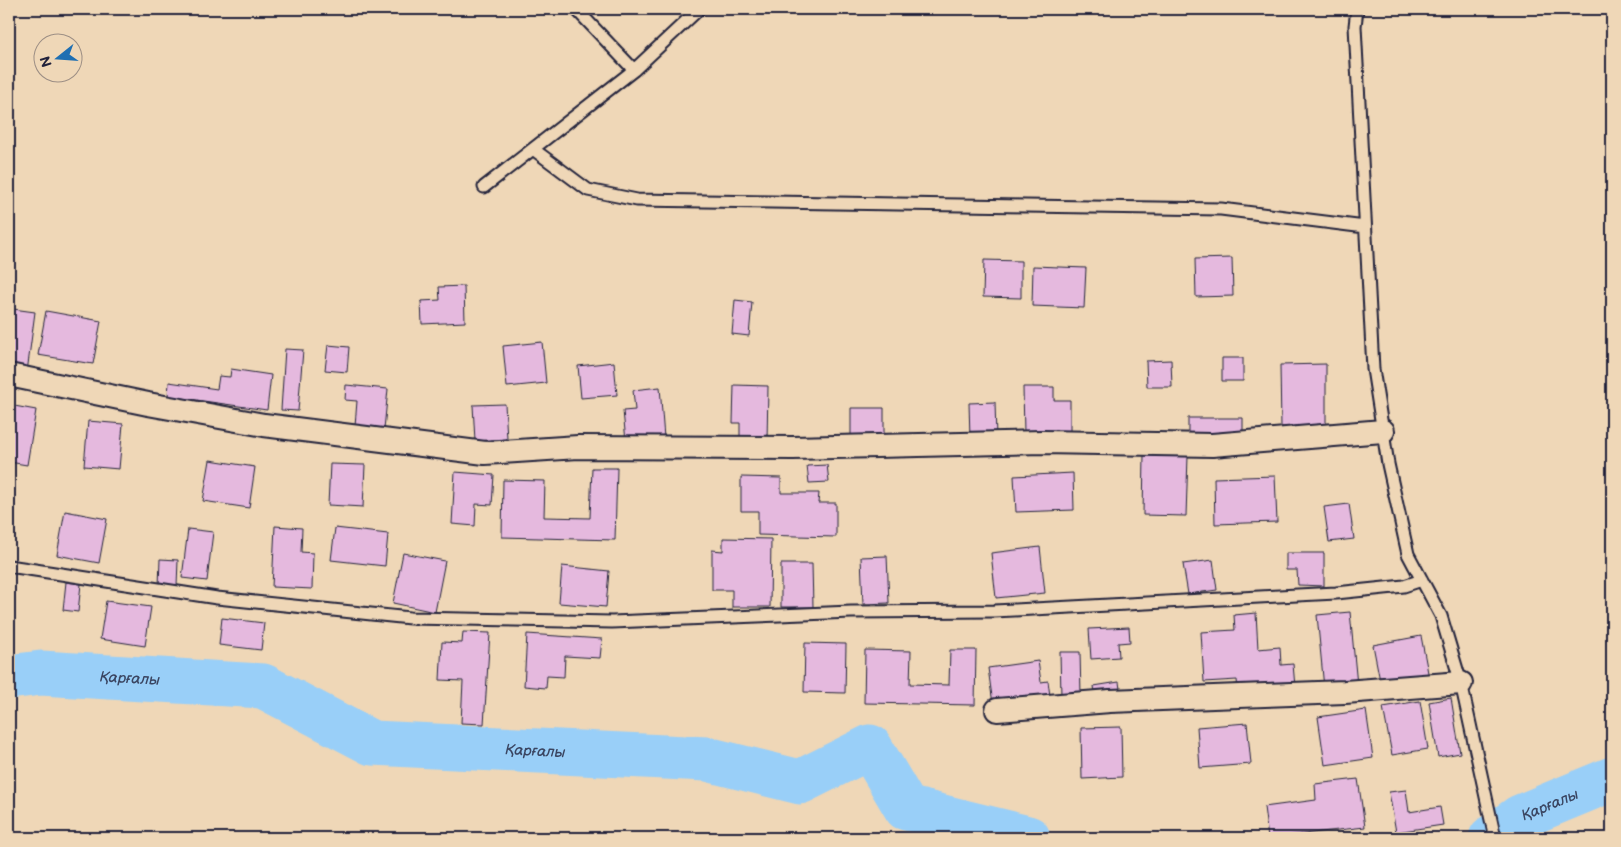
<svg xmlns="http://www.w3.org/2000/svg" width="1621" height="847" viewBox="0 0 1621 847" font-family="'Balsamiq Sans',sans-serif">
	<rect width="100%" height="100%" fill="#efd7b7"/>
	<filter id="ink" filterUnits="userSpaceOnUse"><feTurbulence type="fractalNoise" baseFrequency=".02" numOctaves="2"/><feDisplacementMap in="SourceGraphic" scale="10" xChannelSelector="R" yChannelSelector="G"/><feConvolveMatrix kernelMatrix="1 2 1 2 8 2 1 2 1" color-interpolation-filters="sRGB"/></filter>
	<g filter="url(#ink)">
		<g fill="none" stroke-linecap="round" stroke-linejoin="round">
			<g stroke="#99cff8" stroke-width="45">
				<path id="s1" d="M 9,677 L 41,673 L 263,686 L 372,743 L 707,759 L 800,782 L 870,747 L 906,808 L 1028,838"/>
				<path id="s2" d="M 1491,838 L 1520,817 L 1612,779"/>
			</g>
		</g>
		<path fill="#e5b9de" stroke="#22223b" d="M 1232,258 L 1233,296 L 1196,297 L 1195,259 Z
			M 984,260 L 1021,261 L 1021,298 L 983,297 Z
			M 1033,266 L 1086,268 L 1084,308 L 1032,306 Z
			M 464,286 L 465,322 L 422,324 L 421,301 L 440,300 L 439,287 Z
			M 735,300 L 752,302 L 749,336 L 732,334 Z
			M 13,309 L 35,312 L 27,372 L 9,370 L 9,345 Z
			M 46,311 L 101,321 L 93,364 L 38,355 Z
			M 542,342 L 546,383 L 507,387 L 503,346 Z
			M 328,345 L 349,347 L 347,372 L 325,370 Z
			M 285,349 L 303,350 L 298,411 L 281,410 Z
			M 1222,358 L 1243,358 L 1243,381 L 1222,381 Z
			M 1171,360 L 1172,387 L 1147,387 L 1146,361 Z
			M 614,362 L 617,395 L 581,398 L 578,366 Z
			M 1326,364 L 1326,426 L 1281,427 L 1280,365 Z
			M 231,369 L 271,375 L 267,410 L 168,396 L 169,382 L 217,389 L 219,376 L 230,377 Z
			M 346,385 L 388,389 L 384,429 L 355,426 L 357,401 L 345,400 Z
			M 734,385 L 768,386 L 767,442 L 740,441 L 740,423 L 733,423 Z
			M 660,387 L 664,438 L 626,441 L 623,411 L 635,410 L 633,390 Z
			M 1023,387 L 1054,387 L 1054,400 L 1070,400 L 1070,433 L 1024,433 Z
			M 995,402 L 996,438 L 970,438 L 969,403 Z
			M 505,404 L 507,439 L 475,441 L 473,405 Z
			M 9,405 L 36,410 L 27,465 L 9,462 Z
			M 851,408 L 884,408 L 884,436 L 851,436 Z
			M 1188,418 L 1243,418 L 1243,438 L 1188,437 Z
			M 88,421 L 123,424 L 119,469 L 84,466 Z
			M 1144,455 L 1188,456 L 1186,516 L 1143,515 Z
			M 210,460 L 255,467 L 249,508 L 203,501 Z
			M 330,464 L 365,465 L 363,507 L 328,505 Z
			M 827,465 L 829,482 L 809,483 L 807,466 Z
			M 592,468 L 617,468 L 615,540 L 502,537 L 503,480 L 545,481 L 544,517 L 590,518 Z
			M 455,472 L 494,475 L 492,505 L 476,504 L 475,526 L 452,524 Z
			M 1073,473 L 1074,510 L 1016,512 L 1014,476 Z
			M 1275,476 L 1277,522 L 1215,524 L 1214,478 Z
			M 741,477 L 781,478 L 781,493 L 819,493 L 818,503 L 836,503 L 836,537 L 758,535 L 758,511 L 741,511 Z
			M 1349,504 L 1354,539 L 1329,542 L 1324,507 Z
			M 65,511 L 107,519 L 99,563 L 57,555 Z
			M 275,526 L 302,528 L 301,552 L 313,553 L 312,589 L 272,587 Z
			M 335,528 L 388,534 L 385,566 L 331,560 Z
			M 188,529 L 213,532 L 207,581 L 182,578 Z
			M 723,538 L 771,539 L 770,607 L 732,607 L 732,590 L 712,590 L 712,550 L 723,551 Z
			M 1040,547 L 1045,593 L 996,598 L 991,553 Z
			M 403,553 L 445,561 L 435,612 L 393,603 Z
			M 1286,553 L 1324,553 L 1324,586 L 1298,585 L 1297,570 L 1286,570 Z
			M 887,556 L 889,603 L 863,604 L 861,557 Z
			M 160,559 L 178,560 L 177,586 L 159,586 Z
			M 1213,560 L 1217,590 L 1188,594 L 1183,564 Z
			M 781,564 L 812,564 L 813,607 L 781,607 Z
			M 562,566 L 609,571 L 606,607 L 559,603 Z
			M 66,582 L 81,584 L 78,612 L 63,610 Z
			M 106,601 L 151,607 L 145,646 L 100,639 Z
			M 1350,612 L 1357,685 L 1324,688 L 1317,615 Z
			M 1256,613 L 1258,649 L 1280,647 L 1281,665 L 1293,664 L 1295,687 L 1238,690 L 1237,680 L 1204,682 L 1201,632 L 1235,630 L 1234,615 Z
			M 222,618 L 264,623 L 261,650 L 219,645 Z
			M 1129,627 L 1130,642 L 1118,643 L 1119,657 L 1091,659 L 1089,629 Z
			M 463,632 L 490,633 L 484,724 L 461,723 L 463,681 L 440,680 L 442,642 L 462,643 Z
			M 527,634 L 602,639 L 600,658 L 565,656 L 564,677 L 547,676 L 546,688 L 524,686 Z
			M 1421,636 L 1429,678 L 1381,686 L 1373,645 Z
			M 805,643 L 846,644 L 845,693 L 804,692 Z
			M 865,650 L 911,651 L 910,684 L 949,685 L 950,650 L 976,650 L 975,705 L 864,703 Z
			M 1060,652 L 1080,652 L 1081,696 L 1061,696 Z
			M 1038,661 L 1041,682 L 1048,681 L 1050,696 L 993,704 L 988,668 Z
			M 1119,682 L 1121,696 L 1096,700 L 1094,686 Z
			M 1451,698 L 1460,753 L 1438,757 L 1429,702 Z
			M 1420,701 L 1428,749 L 1392,755 L 1383,707 Z
			M 1366,710 L 1373,758 L 1325,765 L 1318,717 Z
			M 1247,723 L 1251,764 L 1200,768 L 1197,727 Z
			M 1121,727 L 1122,777 L 1082,779 L 1081,728 Z
			M 1358,779 L 1365,827 L 1268,838 L 1264,807 L 1316,800 L 1315,784 Z
			M 1406,790 L 1409,812 L 1440,807 L 1443,825 L 1396,832 L 1389,792 Z"/>
		<g fill="none" stroke-linecap="round" stroke-linejoin="round">
			<g stroke="#22223b" stroke-width="15">
				<path id="lane" d="M 576,9 L 634,70
					M 1357,9 L 1355,26 L 1373,369 L 1388,464 L 1408,554 L 1441,616 L 1461,683 L 1495,838
					M 533,149 L 588,190 L 637,200 L 1221,209 L 1365,227
					M 484,187 L 634,70 L 699,9
					M 9,566 L 217,598 L 410,618 L 612,622 L 851,612 L 994,611 L 1336,593 L 1404,586 L 1422,580"/>
			</g>
			<g stroke="#22223b" stroke-width="26">
				<path id="street" d="M 9,375 L 148,404 L 264,425 L 485,453 L 578,447 L 793,448 L 1043,442 L 1212,445 L 1383,431
					M 997,710 L 1110,701 L 1345,692 L 1461,683"/>
			</g>
			<use href="#lane" stroke="#efd7b7" stroke-width="11"/>
			<use href="#street" stroke="#efd7b7" stroke-width="22"/>
		</g>
	</g>
	<g text-anchor="middle" dominant-baseline="central" stroke-width="4.5" stroke-linejoin="round" paint-order="stroke">
		<g font-size="15" font-style="italic" fill="#3a4561" stroke="#efd7b7">
			<text stroke="none"><textPath href="#s1" startOffset="121">Қарғалы</textPath></text>
			<text stroke="none"><textPath href="#s1" startOffset="541">Қарғалы</textPath></text>
			<text stroke="none"><textPath href="#s2" startOffset="68">Қарғалы</textPath></text>
		</g>
	</g>
	<rect width="1621" height="847" fill="none" stroke="#efd7b7" stroke-width="30"/>
	<rect x="15" y="15" width="1591" height="817" fill="none" stroke="#22223b" stroke-width="2" filter="url(#ink)"/>
	<g transform="translate(58 58) rotate(253)"><circle r="24" fill="#efd7b7" stroke="#9d8f85"/>
	<path d="M0-4L9 19L0 12L-9 19Z" fill="#1f6fb2"/>
	<text y="-8" font-size="14" font-weight="bold" text-anchor="middle" fill="#22223b">N</text>
	</g>
</svg>
